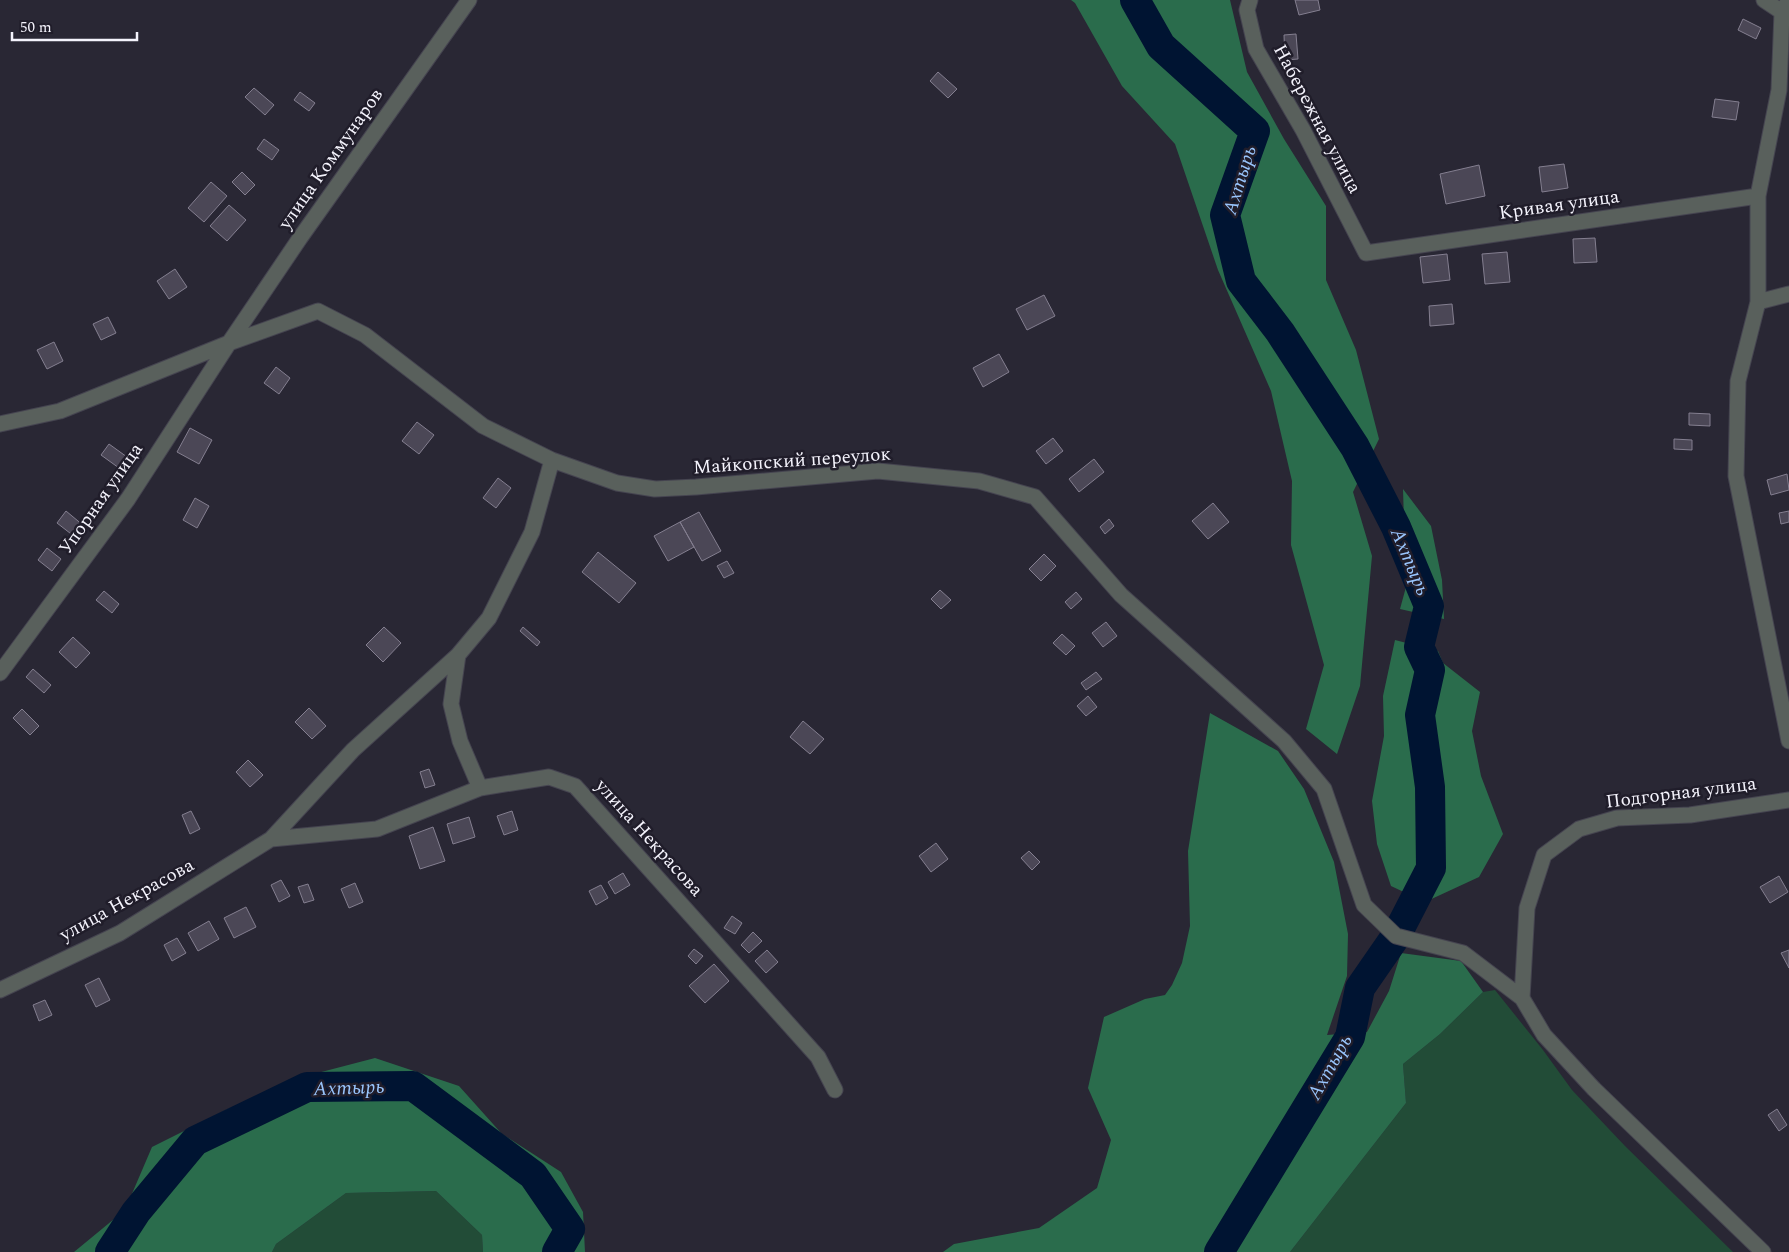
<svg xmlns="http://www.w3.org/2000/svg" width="1789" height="1252" viewBox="0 0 1789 1252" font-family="Spectral,serif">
	<rect width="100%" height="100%" fill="#292734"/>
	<path fill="#224c37" d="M 1495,990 L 1543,1050 L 1572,1090 L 1625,1146 L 1733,1252 L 1290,1252 L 1406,1103 L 1403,1064 L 1440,1034 L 1483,992 Z
		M 436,1191 L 482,1235 L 483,1252 L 272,1252 L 276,1244 L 346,1193 Z"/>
	<path fill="#2a6c4c" d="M 1071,0 L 1230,0 L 1247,72 L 1284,139 L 1326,206 L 1326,280 L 1356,350 L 1379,439 L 1353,492 L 1372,556 L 1360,686 L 1337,754 L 1306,729 L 1324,665 L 1291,545 L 1292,481 L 1271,391 L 1218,270 L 1175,144 L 1122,86 L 1075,3 Z
		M 1403,489 L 1431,526 L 1442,580 L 1444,619 L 1400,609 L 1406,587 Z
		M 1395,640 L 1438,651 L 1443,663 L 1480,692 L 1472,731 L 1481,776 L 1503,834 L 1479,877 L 1425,902 L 1391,886 L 1377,844 L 1372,801 L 1384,736 L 1383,696 Z
		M 1210,713 L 1278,751 L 1304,789 L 1334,862 L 1348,934 L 1347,976 L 1327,1035 L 1367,1032 L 1389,991 L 1401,953 L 1461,961 L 1483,992 L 1440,1034 L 1403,1064 L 1406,1103 L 1290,1252 L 943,1252 L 954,1244 L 1039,1228 L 1097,1188 L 1111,1140 L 1088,1088 L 1104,1017 L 1145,999 L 1165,995 L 1172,985 L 1182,963 L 1190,926 L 1188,851 Z
		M 375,1058 L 459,1086 L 502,1134 L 561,1172 L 583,1212 L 585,1252 L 483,1252 L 482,1235 L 436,1191 L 346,1193 L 276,1244 L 272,1252 L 74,1252 L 125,1210 L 152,1147 L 228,1109 L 306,1076 Z"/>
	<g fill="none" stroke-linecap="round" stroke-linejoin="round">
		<path stroke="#001432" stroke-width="30" d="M 1135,0 L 1161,46 L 1255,131 L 1225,215 L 1241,281 L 1280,332 L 1355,447 L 1396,527 L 1429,606 L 1419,647 L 1430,670 L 1420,715 L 1430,787 L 1431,868 L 1396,936 L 1360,988 L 1350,1037 L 1219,1252
			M 110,1252 L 136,1212 L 195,1141 L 307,1087 L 413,1086 L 533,1175 L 570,1229 L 557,1252"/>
	</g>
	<path fill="#4b4756" stroke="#847f90" d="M 1295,0 L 1318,0 L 1320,10 L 1299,15 Z
		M 1743,19 L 1761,28 L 1756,39 L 1738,30 Z
		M 1296,34 L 1298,59 L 1285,60 L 1284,35 Z
		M 938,72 L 957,89 L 948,98 L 930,81 Z
		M 254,88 L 274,105 L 265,115 L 245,97 Z
		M 300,92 L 315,103 L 309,111 L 294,100 Z
		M 1715,99 L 1739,102 L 1736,120 L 1712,117 Z
		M 264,139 L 279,150 L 272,160 L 257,149 Z
		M 1564,164 L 1568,188 L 1542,192 L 1539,167 Z
		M 1479,165 L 1485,196 L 1446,204 L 1440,174 Z
		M 242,172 L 255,185 L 245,195 L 232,182 Z
		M 211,182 L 227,196 L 204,222 L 188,208 Z
		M 229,205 L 246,220 L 227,241 L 210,226 Z
		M 1595,238 L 1597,262 L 1574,263 L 1573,239 Z
		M 1507,252 L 1510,282 L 1485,284 L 1482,254 Z
		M 1447,254 L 1450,280 L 1423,283 L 1420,257 Z
		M 175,269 L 187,287 L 169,299 L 157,281 Z
		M 1044,295 L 1055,316 L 1027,330 L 1016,309 Z
		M 1452,304 L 1454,324 L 1430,326 L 1429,306 Z
		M 108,317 L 116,333 L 101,340 L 93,324 Z
		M 54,342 L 63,361 L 47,369 L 37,350 Z
		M 999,354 L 1009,372 L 983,387 L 973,368 Z
		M 276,367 L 290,378 L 279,394 L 264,383 Z
		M 1689,413 L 1710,414 L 1710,426 L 1689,425 Z
		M 417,422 L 434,435 L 419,454 L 402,441 Z
		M 190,428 L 212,440 L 199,464 L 177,452 Z
		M 1053,438 L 1063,451 L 1046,464 L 1036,451 Z
		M 1674,439 L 1692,440 L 1692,450 L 1674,449 Z
		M 109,444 L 127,457 L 119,468 L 101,455 Z
		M 1094,459 L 1104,472 L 1079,492 L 1069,479 Z
		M 1787,474 L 1789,490 L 1771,495 L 1767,480 Z
		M 498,478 L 511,488 L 496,508 L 483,498 Z
		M 195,498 L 209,506 L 197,528 L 183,520 Z
		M 1213,503 L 1229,522 L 1208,539 L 1192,521 Z
		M 66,511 L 84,526 L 75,537 L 57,523 Z
		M 1789,511 L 1789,522 L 1781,524 L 1779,513 Z
		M 699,512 L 721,551 L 702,561 L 680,522 Z
		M 1109,519 L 1114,526 L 1105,534 L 1100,527 Z
		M 680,522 L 694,547 L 668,561 L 654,536 Z
		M 47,548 L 61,559 L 52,571 L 38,560 Z
		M 598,552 L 636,583 L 619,603 L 582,572 Z
		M 1044,554 L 1056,566 L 1041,581 L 1029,569 Z
		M 727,561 L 734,573 L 724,578 L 717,566 Z
		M 940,590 L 951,600 L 941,609 L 931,599 Z
		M 104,591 L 119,604 L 112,613 L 96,600 Z
		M 1076,592 L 1082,599 L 1071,609 L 1065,602 Z
		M 1106,622 L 1117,636 L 1103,647 L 1092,633 Z
		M 384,627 L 401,643 L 383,662 L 366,645 Z
		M 523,627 L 540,642 L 537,646 L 520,631 Z
		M 1062,634 L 1075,646 L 1066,655 L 1053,643 Z
		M 73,637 L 90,653 L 76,668 L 59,652 Z
		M 33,669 L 51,685 L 44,693 L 26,677 Z
		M 1096,672 L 1102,679 L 1086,690 L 1081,683 Z
		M 1088,696 L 1097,707 L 1086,716 L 1077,706 Z
		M 309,708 L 326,726 L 312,739 L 295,722 Z
		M 22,709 L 39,726 L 30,735 L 13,718 Z
		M 803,721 L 824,739 L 810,754 L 790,737 Z
		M 248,760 L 263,775 L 250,787 L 236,772 Z
		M 429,769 L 435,785 L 425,788 L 420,772 Z
		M 191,811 L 200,829 L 190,834 L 182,815 Z
		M 512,811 L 518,830 L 504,835 L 497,816 Z
		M 469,817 L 475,837 L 453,844 L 447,824 Z
		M 433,827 L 445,861 L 420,869 L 409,836 Z
		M 936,843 L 948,859 L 931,872 L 919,856 Z
		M 1029,851 L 1040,862 L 1032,870 L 1021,858 Z
		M 623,873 L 630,885 L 615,894 L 608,882 Z
		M 1779,876 L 1788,892 L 1770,903 L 1760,887 Z
		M 281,880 L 290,896 L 279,902 L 271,885 Z
		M 355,883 L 363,902 L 349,908 L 341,889 Z
		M 308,884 L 314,900 L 304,903 L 298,887 Z
		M 601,885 L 608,898 L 596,905 L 589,891 Z
		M 246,907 L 256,927 L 234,938 L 224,918 Z
		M 732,916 L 742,923 L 735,934 L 724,928 Z
		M 209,921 L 219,939 L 198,951 L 188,933 Z
		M 753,932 L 762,941 L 749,953 L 741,945 Z
		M 177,938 L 186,953 L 172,961 L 164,945 Z
		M 694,949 L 703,956 L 696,964 L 688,956 Z
		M 767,950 L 778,962 L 766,973 L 755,961 Z
		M 1789,950 L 1789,968 L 1781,953 Z
		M 714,964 L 729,981 L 705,1003 L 689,986 Z
		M 99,978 L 110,1000 L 96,1007 L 85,985 Z
		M 45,1000 L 52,1015 L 39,1021 L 33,1005 Z
		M 1777,1109 L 1787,1125 L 1779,1131 L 1768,1115 Z"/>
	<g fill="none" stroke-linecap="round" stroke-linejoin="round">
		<g stroke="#454450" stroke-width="17">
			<path id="street" d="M 1250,0 L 1247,10 L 1256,49 L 1303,130 L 1366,253 L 1758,196
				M 1764,0 L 1782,12
				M 1789,0 L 1782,12 L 1779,90 L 1758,196 L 1758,302 L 1738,381 L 1736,476 L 1789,741
				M 1758,302 L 1789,294
				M 0,424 L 60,411 L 229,343 L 300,238 L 469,0
				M 458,655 L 451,704 L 460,741 L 480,788
				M 0,673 L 128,499 L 229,343 L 318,311 L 365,335 L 483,426 L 552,460 L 617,483 L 655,489 L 696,487 L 878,471 L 979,481 L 1035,497 L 1121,595 L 1284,741 L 1324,789 L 1364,905 L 1396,936 L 1463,953 L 1522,998
				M 271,839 L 377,829 L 480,788 L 549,777 L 575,786 L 818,1057 L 835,1090
				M 0,990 L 120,933 L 271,839 L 353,750 L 458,655 L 489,618 L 532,532 L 552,460
				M 1763,1252 L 1594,1089 L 1544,1035 L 1522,998 L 1527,908 L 1544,855 L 1579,829 L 1617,818 L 1690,815 L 1789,800"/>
		</g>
		<use href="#street" stroke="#59605c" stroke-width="15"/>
	</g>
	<g text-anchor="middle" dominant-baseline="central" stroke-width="5" stroke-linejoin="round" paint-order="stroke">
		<g font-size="19" fill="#f4f3fc" stroke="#201d2a">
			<text transform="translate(1317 119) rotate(62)">Набережная улица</text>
			<text transform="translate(331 159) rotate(-55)">улица Коммунаров</text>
			<text transform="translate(1559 205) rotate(-8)">Кривая улица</text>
			<text transform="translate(792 461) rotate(-4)">Майкопский переулок</text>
			<text transform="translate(101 499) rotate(-55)">Упорная улица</text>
			<text transform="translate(1681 793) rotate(-7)">Подгорная улица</text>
			<text transform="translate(649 838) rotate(48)">улица Некрасова</text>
			<text transform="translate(127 900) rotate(-29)">улица Некрасова</text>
		</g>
		<g font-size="20" font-style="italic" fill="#99c5fd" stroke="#201d2a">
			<text transform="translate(1240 180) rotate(-73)">Ахтырь</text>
			<text transform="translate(1410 562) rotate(67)">Ахтырь</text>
			<text transform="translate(1330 1067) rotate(-61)">Ахтырь</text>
			<text transform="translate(349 1088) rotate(-2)">Ахтырь</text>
		</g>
	</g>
	<path d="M12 32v8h125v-8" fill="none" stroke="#f4f3fc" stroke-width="2.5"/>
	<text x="20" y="32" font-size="15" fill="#f4f3fc" stroke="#201d2a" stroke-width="4" paint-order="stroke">50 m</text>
</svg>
